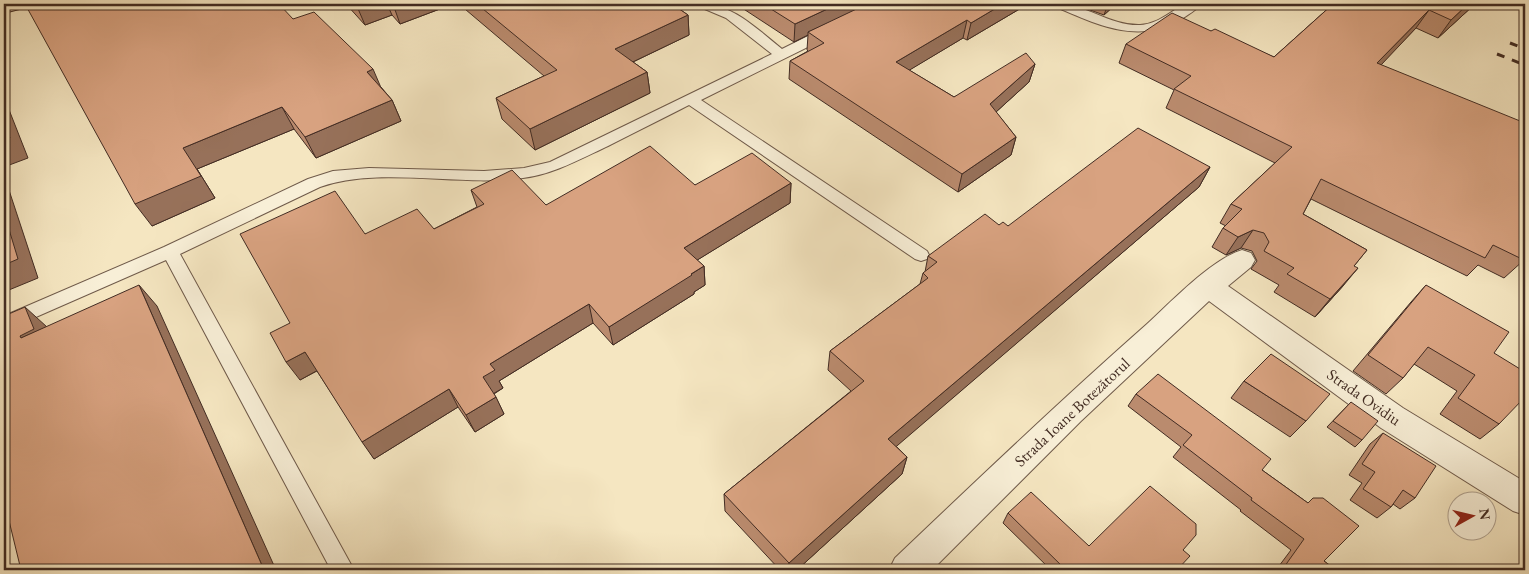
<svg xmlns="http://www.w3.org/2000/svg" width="1529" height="574" viewBox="0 0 1529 574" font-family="'EB Garamond',serif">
	<rect width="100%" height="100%" fill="#f5e6c1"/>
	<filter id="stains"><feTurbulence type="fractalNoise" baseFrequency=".004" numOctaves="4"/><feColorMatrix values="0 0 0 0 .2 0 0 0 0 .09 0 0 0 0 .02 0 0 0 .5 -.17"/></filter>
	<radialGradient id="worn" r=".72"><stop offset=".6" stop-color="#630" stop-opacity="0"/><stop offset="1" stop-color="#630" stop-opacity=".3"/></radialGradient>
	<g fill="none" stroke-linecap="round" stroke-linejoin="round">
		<g stroke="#6f5a4a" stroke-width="2">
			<path id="lane" d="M 698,4 C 731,2 757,29 782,49 L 824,28 L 834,28 L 835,31 L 834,34 L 701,100 L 927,251 L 929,255 L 927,259 L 921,261 L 915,259 L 689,105 C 662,119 635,132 608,146 C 580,159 554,174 523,178 C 458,187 380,166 320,187 L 180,254 L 354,570 L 331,570 L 166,260 L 4,331 L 4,316 L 164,247 L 308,179 L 333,171 L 369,168 L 484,171 L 524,168 L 550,162 L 772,54 L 726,18 L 700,7 Z
				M 1054,4 C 1084,2 1109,26 1140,25 C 1159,24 1170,11 1186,4 C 1190,3 1197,4 1201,4 C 1196,11 1187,15 1180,20 C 1138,45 1096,24 1056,7 Z"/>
		</g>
		<g stroke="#6f5a4a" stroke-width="2">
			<path id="street" d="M 1242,250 L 1251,253 L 1255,260 L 1251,267 L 1228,286 L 1403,408 L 1525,482 L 1525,515 L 1513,511 L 1381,428 L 1209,301 L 1081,421 L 932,570 L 889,570 L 895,558 C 978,479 1061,400 1147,324 C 1171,302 1212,259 1242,250 Z"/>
		</g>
		<g stroke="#422c23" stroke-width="2">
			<path id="primary" d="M 4,4 L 26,4 L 23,8 L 4,13 Z"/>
		</g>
		<use href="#lane" fill="#f8efd7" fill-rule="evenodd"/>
		<use href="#street" fill="#f8efd7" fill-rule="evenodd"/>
		<use href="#primary" fill="#f5e6c1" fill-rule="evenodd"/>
		<path stroke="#422c23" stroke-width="3" stroke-dasharray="8 8" stroke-linecap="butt" d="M 1510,43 L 1525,49
			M 1497,54 L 1525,65"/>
	</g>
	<path fill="#ba8b6e" stroke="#422c23" d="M 346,4 L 453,4 L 400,24 L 392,15 L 365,25 Z
		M 459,4 L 672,4 L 688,15 L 689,35 L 633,62 L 647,72 L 650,93 L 535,150 L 502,119 L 496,98 L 544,76 Z
		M 736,4 L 1028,4 L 967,40 L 963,38 L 909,70 L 954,97 L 1035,64 L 1029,82 L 996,112 L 1016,137 L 1011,155 L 958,192 L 789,79 L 790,61 L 808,51 L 807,50 L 808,35 L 794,42 Z
		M 1065,4 L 1116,4 L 1104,15 L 1076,5 Z
		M 1333,4 L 1475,4 L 1438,38 L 1416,28 L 1381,64 L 1524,260 L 1504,278 L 1478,265 L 1467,276 L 1311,199 L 1303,214 L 1367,250 L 1354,266 L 1343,286 L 1315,317 L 1274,292 L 1279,285 L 1251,269 L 1257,261 L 1252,251 L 1241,248 L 1226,255 L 1212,247 L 1223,228 L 1226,226 L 1220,223 L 1231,204 L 1275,163 L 1166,108 L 1174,90 L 1119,63 L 1126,44 L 1211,31 L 1274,57 Z
		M 293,19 L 381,87 L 392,100 L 401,121 L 316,158 L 294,129 L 197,169 L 215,198 L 152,226 Z
		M 1210,167 L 1199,187 L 896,446 L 907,457 L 902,474 L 797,570 L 780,570 L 725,511 L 724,494 L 851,391 L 828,370 L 830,351 L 920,284 L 923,273 L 925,272 L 928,256 L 999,225 L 1008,226 Z
		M 791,183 L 790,203 L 697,260 L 704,266 L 705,285 L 694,292 L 694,294 L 613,345 L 593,323 L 499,381 L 503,388 L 494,394 L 504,414 L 475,432 L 458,407 L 374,459 L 317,371 L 300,380 L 290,323 L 365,234 L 434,229 L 477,207 L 471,190 L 546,205 L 695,185 Z
		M 1426,285 L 1494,353 L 1499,424 L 1480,439 L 1440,414 L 1457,391 L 1414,364 L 1403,378 L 1386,394 L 1353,371 L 1411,302 Z
		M 1244,381 L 1306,421 L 1290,437 L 1231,398 Z
		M 1136,394 L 1262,470 L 1308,503 L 1313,498 L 1324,561 L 1336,570 L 1276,570 L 1291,550 L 1240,511 L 1241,510 L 1173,457 L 1181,447 L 1128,406 Z
		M 1351,402 L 1362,440 L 1355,447 L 1327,427 Z
		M 1383,433 L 1415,498 L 1400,509 L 1393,504 L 1391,507 L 1377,518 L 1350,500 L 1362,483 L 1349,475 L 1370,444 Z
		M 1008,513 L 1089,546 L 1183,550 L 1177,570 L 1051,570 L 1003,523 Z
		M 1525,556 L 1525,570 L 1518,570 Z"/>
	<path fill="#97715a" stroke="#422c23" d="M 356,4 L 387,4 L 392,15 L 365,25 Z
		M 393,4 L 453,4 L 400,24 Z
		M 838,4 L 873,4 L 808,32 L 808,35 L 794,42 L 795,24 Z
		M 1003,4 L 1028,4 L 967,40 L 971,23 Z
		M 1108,4 L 1116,4 L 1104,15 Z
		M 1468,4 L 1475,4 L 1438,38 L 1451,20 Z
		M 1429,10 L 1416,28 L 1365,82 L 1377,63 Z
		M 688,15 L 689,35 L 618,69 L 615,49 Z
		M 967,20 L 963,38 L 893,80 L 896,62 Z
		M 1035,64 L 1029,82 L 985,122 L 990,104 Z
		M 373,69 L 382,90 L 367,72 Z
		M 647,72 L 650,93 L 535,150 L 530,129 Z
		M 4,97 L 28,158 L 4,167 Z
		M 392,100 L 401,121 L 316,158 L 305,137 Z
		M 282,107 L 294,129 L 197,169 L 215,198 L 152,226 L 135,204 L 183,148 Z
		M 1016,137 L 1011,155 L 958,192 L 962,174 Z
		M 1210,167 L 1199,187 L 884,457 L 888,439 Z
		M 4,175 L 38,278 L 4,292 Z
		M 791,183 L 790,203 L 686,267 L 684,248 Z
		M 1253,230 L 1241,248 L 1226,255 L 1238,237 Z
		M 704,266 L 705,285 L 694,292 L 694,294 L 613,345 L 609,327 Z
		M 1358,268 L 1343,286 L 1315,317 L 1330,299 Z
		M 139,285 L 157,306 L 276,570 L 264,570 Z
		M 589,304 L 593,323 L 499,381 L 503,388 L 491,395 L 483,377 L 490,364 Z
		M 25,307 L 47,327 L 21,338 L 20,336 Z
		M 305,352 L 318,370 L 300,380 L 286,362 Z
		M 449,389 L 458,407 L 374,459 L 362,442 Z
		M 496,397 L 504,414 L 475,432 L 466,415 Z
		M 907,457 L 902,474 L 797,570 L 788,570 L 789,563 Z"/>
	<path fill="#d8a280" stroke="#422c23" d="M 25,4 L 279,4 L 293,19 L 314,12 L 373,69 L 367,72 L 392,100 L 305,137 L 282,107 L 183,148 L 201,176 L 135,204 Z
		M 477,4 L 672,4 L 688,15 L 615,49 L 647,72 L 530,129 L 496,98 L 557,70 Z
		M 763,4 L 838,4 L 795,24 Z
		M 867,4 L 1003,4 L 971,23 L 967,20 L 896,62 L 954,97 L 1026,53 L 1035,64 L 990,104 L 1016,137 L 962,174 L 790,61 L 824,43 L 808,32 Z
		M 1333,4 L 1468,4 L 1451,20 L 1429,10 L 1377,63 L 1525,123 L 1525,257 L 1524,260 L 1493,245 L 1485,258 L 1321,179 L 1303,214 L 1367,250 L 1354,266 L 1358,268 L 1330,299 L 1287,274 L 1294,268 L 1264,251 L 1269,242 L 1264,233 L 1253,230 L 1238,237 L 1223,228 L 1242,209 L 1231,204 L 1292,147 L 1174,89 L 1191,76 L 1126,44 L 1172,13 L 1211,31 L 1215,29 L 1274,57 Z
		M 4,121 L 10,138 L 4,141 Z
		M 1138,128 L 1210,167 L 888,439 L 907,457 L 789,563 L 724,494 L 864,381 L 830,351 L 928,278 L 923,273 L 937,262 L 928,256 L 985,214 L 999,225 L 1003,222 L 1008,226 Z
		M 650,146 L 695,185 L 752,153 L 791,183 L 684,248 L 704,266 L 691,274 L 692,275 L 609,327 L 589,304 L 490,364 L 495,370 L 483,377 L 496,397 L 466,415 L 449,389 L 362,442 L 305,352 L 286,362 L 270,333 L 290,323 L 240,234 L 335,191 L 365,234 L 417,209 L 434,229 L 484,204 L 471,190 L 512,170 L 546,205 Z
		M 4,213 L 18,259 L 4,265 Z
		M 139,285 L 264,570 L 21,570 L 4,500 L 4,316 L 25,307 L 34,329 L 20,336 L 21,338 Z
		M 1426,285 L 1509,332 L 1494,353 L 1525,372 L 1525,397 L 1499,424 L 1458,398 L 1475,375 L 1428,347 L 1403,378 L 1368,355 Z
		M 1271,354 L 1330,394 L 1306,421 L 1244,381 Z
		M 1158,374 L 1271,459 L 1262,470 L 1308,503 L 1313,498 L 1323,498 L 1359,526 L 1324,561 L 1336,570 L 1282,570 L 1304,539 L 1251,500 L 1252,498 L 1183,445 L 1192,435 L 1136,394 Z
		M 1351,402 L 1378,421 L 1362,440 L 1333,421 Z
		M 1383,433 L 1436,466 L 1415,498 L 1403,490 L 1391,507 L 1363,489 L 1375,472 L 1362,464 Z
		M 1150,486 L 1196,524 L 1196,535 L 1183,550 L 1190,556 L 1177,570 L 1066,570 L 1008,513 L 1031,492 L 1089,546 Z"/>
	<g text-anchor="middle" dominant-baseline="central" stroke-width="5" stroke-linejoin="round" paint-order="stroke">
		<g font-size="16" fill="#422c23" stroke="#f8efd7">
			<text transform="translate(1364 397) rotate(35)">Strada Ovidiu</text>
			<text transform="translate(1072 412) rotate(-43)">Strada Ioane Botezătorul</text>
		</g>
	</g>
	<rect width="1529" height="574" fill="none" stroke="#f5e6c1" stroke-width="20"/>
	<rect x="5" y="5" width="1519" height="564" fill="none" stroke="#422c23" stroke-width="2.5"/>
	<rect x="10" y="10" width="1509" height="554" fill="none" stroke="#422c23"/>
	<g transform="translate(1472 516) rotate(82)"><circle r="24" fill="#f8efd7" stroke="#afa18f"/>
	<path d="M0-4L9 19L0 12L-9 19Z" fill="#8f2418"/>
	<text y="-8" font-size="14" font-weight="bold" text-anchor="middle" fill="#422c23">N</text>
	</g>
	<rect width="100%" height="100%" filter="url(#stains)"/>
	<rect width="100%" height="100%" fill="url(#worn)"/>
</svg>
